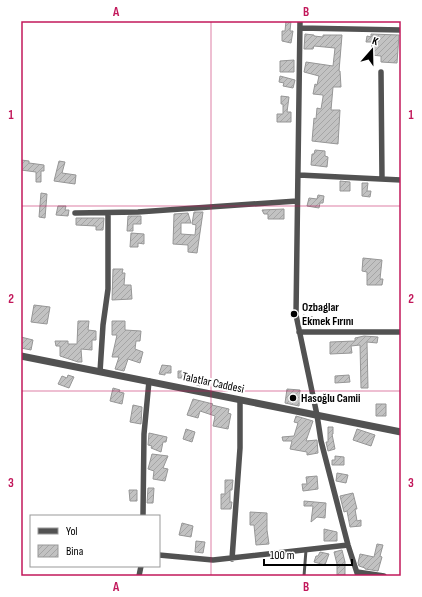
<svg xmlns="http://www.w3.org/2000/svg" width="422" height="597" viewBox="0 0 422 597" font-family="'Sofia Sans Condensed',sans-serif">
	<defs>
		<pattern id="building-hatch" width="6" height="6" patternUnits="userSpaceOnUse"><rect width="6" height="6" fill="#c2c2c2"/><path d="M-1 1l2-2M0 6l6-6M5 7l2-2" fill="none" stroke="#a5a5a5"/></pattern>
	</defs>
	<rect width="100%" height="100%" fill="#fff"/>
	<path fill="url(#building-hatch)" stroke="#969696" d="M 286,21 L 291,21 L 290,31 L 293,31 L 291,43 L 282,41 L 282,31 L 285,31 Z
		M 305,34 L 314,35 L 314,36 L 323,37 L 323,35 L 342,35 L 339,71 L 340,71 L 341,87 L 333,87 L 331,110 L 340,110 L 338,144 L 312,141 L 314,118 L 316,119 L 317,108 L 321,109 L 323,97 L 323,95 L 313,94 L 315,84 L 317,85 L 319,76 L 304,72 L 306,62 L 333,66 L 335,48 L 314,46 L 313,49 L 304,49 Z
		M 371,34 L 399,35 L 397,63 L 381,62 L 381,56 L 371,55 L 372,42 L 366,42 L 367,36 L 371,37 Z
		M 294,60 L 294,72 L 280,72 L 280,61 Z
		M 280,76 L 295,80 L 293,88 L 283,86 L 284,83 L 279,82 Z
		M 281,96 L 289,97 L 287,112 L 291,112 L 291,122 L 277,122 L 277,114 L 283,114 L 283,104 L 281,104 Z
		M 315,150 L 325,151 L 325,156 L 328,157 L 327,167 L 311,165 L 312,154 L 314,154 Z
		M 21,160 L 29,161 L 29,163 L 44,165 L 44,171 L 41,171 L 41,182 L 36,182 L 36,172 L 21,170 Z
		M 59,161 L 65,162 L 62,173 L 76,175 L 75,184 L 54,181 Z
		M 340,181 L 350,182 L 350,191 L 340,191 Z
		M 362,183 L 368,183 L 367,191 L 371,191 L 370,197 L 362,196 Z
		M 41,193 L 47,194 L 45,218 L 39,217 Z
		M 318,195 L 324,196 L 323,203 L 320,203 L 319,208 L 307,206 L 309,198 L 317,199 Z
		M 58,206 L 66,206 L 65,210 L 69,210 L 68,216 L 56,215 Z
		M 284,209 L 284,219 L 268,219 L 268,214 L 264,214 L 262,210 Z
		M 194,212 L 203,212 L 197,253 L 188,252 L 188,245 L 173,244 L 174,214 L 188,213 L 191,223 L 181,223 L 181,234 L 195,235 L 196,225 L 192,224 Z
		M 128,216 L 141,216 L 141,224 L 133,224 L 133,231 L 127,231 Z
		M 76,218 L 104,218 L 103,230 L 96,230 L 96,226 L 76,225 Z
		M 131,233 L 144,234 L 144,244 L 138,243 L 138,247 L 130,247 Z
		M 363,258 L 382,260 L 380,279 L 383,279 L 382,285 L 367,285 L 367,272 L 362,271 Z
		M 113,269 L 123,269 L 122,273 L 125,273 L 124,285 L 131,285 L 132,299 L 112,300 Z
		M 34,305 L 50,307 L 47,324 L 31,322 Z
		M 303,315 L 313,317 L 311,326 L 302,324 Z
		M 78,321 L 89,321 L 88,330 L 96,331 L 96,340 L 92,340 L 92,350 L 81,349 L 82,362 L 78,362 L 60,356 L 60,346 L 56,346 L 55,341 L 68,341 L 68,344 L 77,344 Z
		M 112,321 L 125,321 L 125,330 L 141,331 L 140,341 L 136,341 L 135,349 L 143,352 L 140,363 L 128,359 L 124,371 L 115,369 L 119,357 L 112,357 L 117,335 L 112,335 Z
		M 364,336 L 378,337 L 377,343 L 367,342 L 368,388 L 361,388 L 360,345 L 351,346 L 352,353 L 330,354 L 330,342 L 355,341 L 355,338 Z
		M 21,337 L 33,340 L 31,350 L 21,348 Z
		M 162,365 L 171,366 L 171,373 L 165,373 L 165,375 L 159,374 Z
		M 178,371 L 182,371 L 182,373 L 202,380 L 200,386 L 183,380 L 183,378 L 178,378 Z
		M 68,375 L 74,377 L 69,388 L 58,384 L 62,376 L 67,378 Z
		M 349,375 L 350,382 L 335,383 L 335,376 Z
		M 113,388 L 120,390 L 119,392 L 124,393 L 122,404 L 110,401 Z
		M 287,389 L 300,390 L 299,406 L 285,403 Z
		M 193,399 L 213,404 L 212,405 L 229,409 L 228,413 L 231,414 L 228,429 L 213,426 L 215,416 L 200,411 L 198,418 L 187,415 Z
		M 376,404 L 386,404 L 386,416 L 376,416 Z
		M 133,405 L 142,407 L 141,424 L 130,422 Z
		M 296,416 L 313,421 L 306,441 L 317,440 L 318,453 L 307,455 L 307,452 L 290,449 L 292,441 L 283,441 L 282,437 L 294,436 L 298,423 L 294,422 Z
		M 328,427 L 333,427 L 333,434 L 332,434 L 335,449 L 328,451 L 326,442 L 328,442 Z
		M 186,429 L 195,432 L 192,442 L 183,439 Z
		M 357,429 L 375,435 L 371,446 L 353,440 Z
		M 149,433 L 167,437 L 166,442 L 163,442 L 161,452 L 151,448 L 152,446 L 148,445 Z
		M 152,454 L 168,456 L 163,468 L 168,469 L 165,481 L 153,479 L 154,471 L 148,469 Z
		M 335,456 L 344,457 L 344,465 L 332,465 L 332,460 L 335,460 Z
		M 337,473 L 348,475 L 346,483 L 336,481 Z
		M 317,476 L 318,489 L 303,491 L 302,484 L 307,484 L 306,477 Z
		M 225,480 L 233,480 L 232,490 L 230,490 L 230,502 L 232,502 L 231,509 L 221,509 L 221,494 L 225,494 Z
		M 148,488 L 154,488 L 153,503 L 147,503 Z
		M 129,490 L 137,490 L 137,501 L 130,501 Z
		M 353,493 L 357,509 L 355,509 L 357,521 L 361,520 L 361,526 L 350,527 L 347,511 L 344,512 L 340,496 Z
		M 304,501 L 326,503 L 325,518 L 317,517 L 311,522 L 313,506 L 304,506 Z
		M 250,512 L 267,513 L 267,530 L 269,544 L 256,545 L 254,525 L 250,525 Z
		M 182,523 L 193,526 L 191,537 L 179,535 Z
		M 324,529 L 337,532 L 337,541 L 324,541 Z
		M 196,541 L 205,542 L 203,553 L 195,552 Z
		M 377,544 L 383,545 L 380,556 L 382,557 L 378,571 L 365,569 L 365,568 L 359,566 L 358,563 L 360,554 L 374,557 Z
		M 342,550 L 345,562 L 345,575 L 337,575 L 337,564 L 334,552 Z
		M 320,552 L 329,554 L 325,565 L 314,562 L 316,556 L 318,556 Z"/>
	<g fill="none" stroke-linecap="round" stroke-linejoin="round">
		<path stroke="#525252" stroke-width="3" d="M 304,576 L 306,550"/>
		<path stroke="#525252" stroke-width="5.5" d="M 300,21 L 296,315 L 317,415 L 321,441 L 348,545 L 358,576
			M 300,28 L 401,30
			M 381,72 L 382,179
			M 299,175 L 401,180
			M 75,213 L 138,212 L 297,201
			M 299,332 L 401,332
			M 100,372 L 103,325 L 108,289 L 108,213
			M 143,516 L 144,434 L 149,381
			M 159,555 L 213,560 L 348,545
			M 232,559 L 240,448 L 240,400
			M 357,572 L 384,576
			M 139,576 L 141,566"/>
		<path stroke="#525252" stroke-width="7" d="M 21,356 C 148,381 275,406 401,432"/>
	</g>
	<path fill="none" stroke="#c2185b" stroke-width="1" stroke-opacity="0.55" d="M 211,21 L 211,576M 21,206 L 401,206M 21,391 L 401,391"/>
	<g fill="#000" stroke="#fff" stroke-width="1.5">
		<circle cx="294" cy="314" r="4"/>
		<circle cx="293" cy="398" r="4"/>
	</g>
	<g text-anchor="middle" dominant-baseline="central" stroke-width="4" stroke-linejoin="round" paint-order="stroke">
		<g font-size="12" font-weight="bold" fill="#000" stroke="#fff" text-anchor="start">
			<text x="302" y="307">Ozbaglar<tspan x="302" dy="14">Ekmek Fırını</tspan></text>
			<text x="301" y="398">Hasoğlu Camii</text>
		</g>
		<g font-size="12" fill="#000" stroke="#fff">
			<text transform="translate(213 383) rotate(12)">Talatlar Caddesi</text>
		</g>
	</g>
	<rect width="422" height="597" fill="none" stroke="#ffffff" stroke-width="44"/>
	<rect x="30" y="515" width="130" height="52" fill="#ffffff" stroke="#999999"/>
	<rect x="38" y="528" width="20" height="6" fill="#525252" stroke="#999999"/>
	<text x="66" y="535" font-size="12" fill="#000000">Yol</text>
	<rect x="38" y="545" width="20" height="12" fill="url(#building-hatch)" stroke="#999999"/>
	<text x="66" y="555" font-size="12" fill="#000000">Bina</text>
	<g transform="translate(372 50) rotate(20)" stroke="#ffffff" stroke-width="3" paint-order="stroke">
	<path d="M0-3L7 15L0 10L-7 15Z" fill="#000000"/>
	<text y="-6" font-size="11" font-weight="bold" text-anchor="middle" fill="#000000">K</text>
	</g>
	<path d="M264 559v6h88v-6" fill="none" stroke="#000000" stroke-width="2"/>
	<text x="270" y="559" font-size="12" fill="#000000" stroke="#ffffff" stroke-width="3" paint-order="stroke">100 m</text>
	<rect x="22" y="22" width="378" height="553" fill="none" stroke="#c2185b" stroke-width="1.5"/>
	<g font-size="13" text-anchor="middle" font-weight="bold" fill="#c2185b">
		<text x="116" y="16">A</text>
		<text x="306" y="16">B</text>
		<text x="11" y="119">1</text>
		<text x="411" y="119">1</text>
		<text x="11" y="303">2</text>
		<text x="411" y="303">2</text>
		<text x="11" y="487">3</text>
		<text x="411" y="487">3</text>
		<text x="116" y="591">A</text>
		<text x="306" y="591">B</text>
	</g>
</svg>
